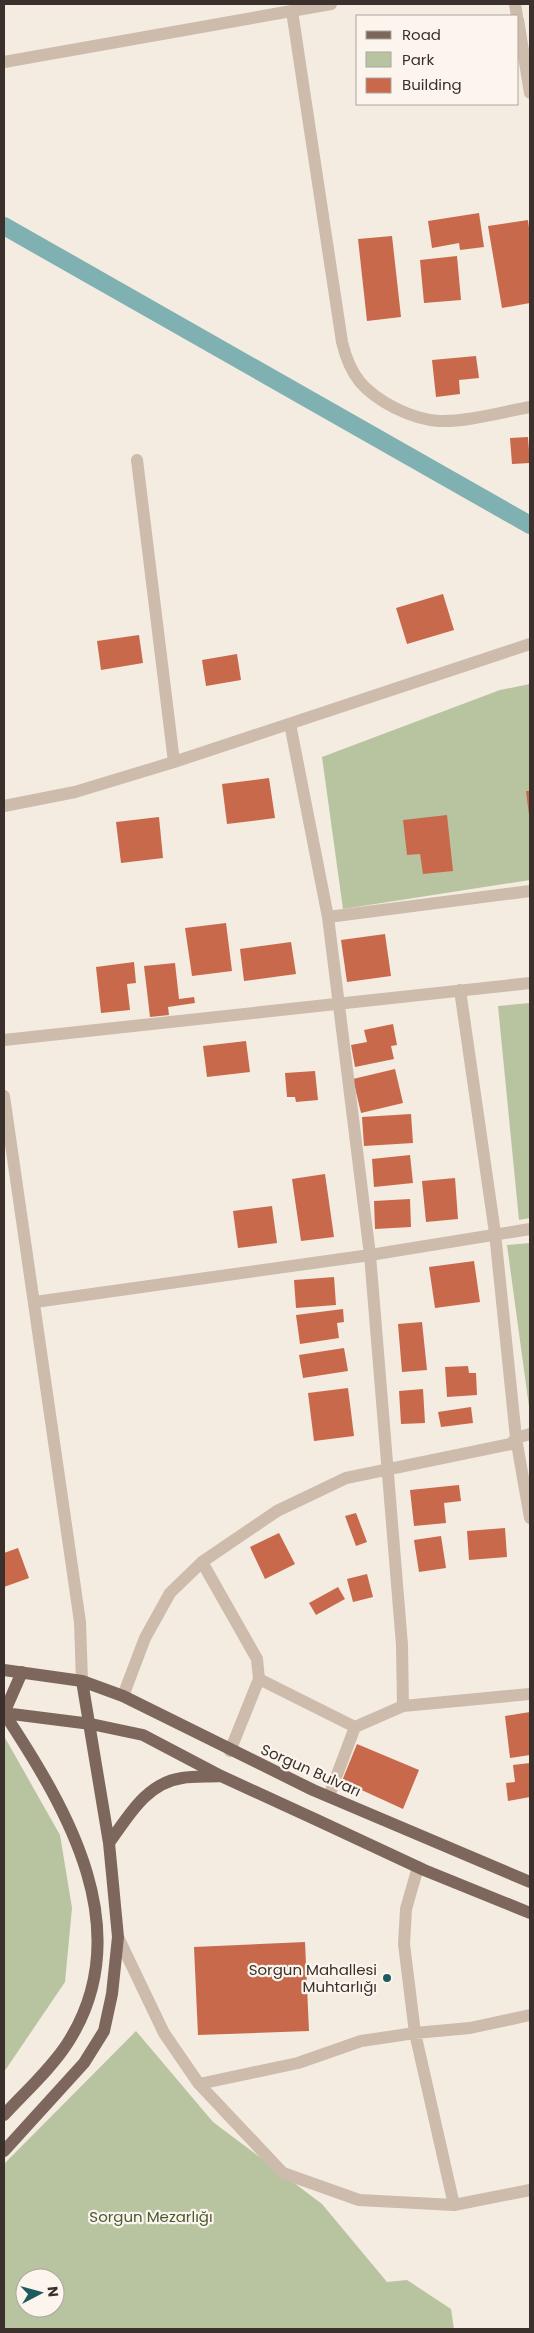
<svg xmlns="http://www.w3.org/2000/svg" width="534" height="2333" viewBox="0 0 534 2333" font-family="Poppins,sans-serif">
	<rect width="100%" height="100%" fill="#f4ebe1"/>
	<path fill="#b8c4a0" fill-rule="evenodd" d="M 530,684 L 530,880 L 343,909 L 322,757 L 500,690 Z
		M 530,1003 L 530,1218 L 519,1220 L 498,1006 Z
		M 530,1243 L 530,1414 L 507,1245 Z
		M 4,1736 L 60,1835 L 72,1908 L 65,1982 L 4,2072 Z
		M 136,2031 L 213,2122 L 322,2204 L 387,2282 L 407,2280 L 451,2309 L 454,2329 L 4,2329 L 4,2164 ZM 25,2278 L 55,2278 L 55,2308 L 25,2308 Z"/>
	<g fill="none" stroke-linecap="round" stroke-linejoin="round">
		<path stroke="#7fb0b2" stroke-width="18" d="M 4,226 L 530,525"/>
	</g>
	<path fill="#c8694b" d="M 479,213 L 484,247 L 460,250 L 459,243 L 432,248 L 428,221 Z
		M 528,220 L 530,235 L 530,303 L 502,308 L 488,226 Z
		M 392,236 L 401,317 L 367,321 L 358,239 Z
		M 457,256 L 461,300 L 424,303 L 420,260 Z
		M 476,356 L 479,378 L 459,380 L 460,394 L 436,397 L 432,360 Z
		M 528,437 L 530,463 L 512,464 L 510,438 Z
		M 443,594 L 454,630 L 407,644 L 396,608 Z
		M 139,635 L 143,663 L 101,670 L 97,641 Z
		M 237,654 L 241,680 L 206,686 L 202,660 Z
		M 269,778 L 275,818 L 227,824 L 222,784 Z
		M 526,791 L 530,791 L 530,815 L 529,815 Z
		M 447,815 L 453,871 L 423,874 L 420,854 L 407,855 L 403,820 Z
		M 159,817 L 163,858 L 121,863 L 116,822 Z
		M 226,923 L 232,971 L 192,976 L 185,928 Z
		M 385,934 L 391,976 L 347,982 L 341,940 Z
		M 291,942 L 296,974 L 244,981 L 240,949 Z
		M 134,962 L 136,983 L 127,984 L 130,1010 L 101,1013 L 96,967 Z
		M 175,963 L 179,999 L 194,997 L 195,1003 L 168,1007 L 169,1015 L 150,1017 L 144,966 Z
		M 393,1024 L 397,1045 L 391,1046 L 394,1059 L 355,1067 L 351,1045 L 367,1042 L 364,1030 Z
		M 246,1041 L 250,1072 L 207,1077 L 203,1046 Z
		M 395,1069 L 403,1103 L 361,1113 L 353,1079 Z
		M 315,1071 L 318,1100 L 296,1102 L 295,1097 L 287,1097 L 285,1073 Z
		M 411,1114 L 413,1143 L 364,1146 L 362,1117 Z
		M 410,1155 L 413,1183 L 374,1187 L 372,1159 Z
		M 325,1174 L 334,1237 L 301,1241 L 292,1179 Z
		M 455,1178 L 458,1219 L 426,1222 L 422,1181 Z
		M 410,1199 L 411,1227 L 375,1229 L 374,1201 Z
		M 272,1206 L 277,1243 L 238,1248 L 233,1211 Z
		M 474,1261 L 480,1302 L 435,1308 L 429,1267 Z
		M 334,1277 L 336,1305 L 296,1308 L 294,1280 Z
		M 343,1309 L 344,1322 L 337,1323 L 339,1338 L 300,1344 L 296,1315 Z
		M 422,1322 L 427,1370 L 402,1372 L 398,1324 Z
		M 344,1348 L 348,1371 L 303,1378 L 299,1355 Z
		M 468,1366 L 469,1373 L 476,1373 L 477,1395 L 447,1397 L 445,1367 Z
		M 348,1388 L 354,1436 L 314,1441 L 308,1393 Z
		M 423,1389 L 425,1423 L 401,1424 L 399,1391 Z
		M 471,1407 L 473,1423 L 441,1427 L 438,1412 Z
		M 459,1485 L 461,1501 L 444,1503 L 446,1523 L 414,1526 L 410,1490 Z
		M 356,1513 L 367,1542 L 356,1546 L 345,1516 Z
		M 505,1528 L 507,1557 L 469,1560 L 467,1531 Z
		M 279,1533 L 295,1564 L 265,1579 L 250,1547 Z
		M 441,1536 L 446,1568 L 419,1572 L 414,1540 Z
		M 18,1548 L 29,1578 L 4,1587 L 4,1553 Z
		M 367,1574 L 373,1597 L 353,1602 L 347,1579 Z
		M 338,1587 L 345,1599 L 316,1615 L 309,1603 Z
		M 530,1712 L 530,1755 L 510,1758 L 505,1716 Z
		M 357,1744 L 419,1770 L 403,1809 L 342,1781 Z
		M 530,1763 L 530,1797 L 508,1801 L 506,1783 L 515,1782 L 513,1765 Z
		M 305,1942 L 309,2031 L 198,2035 L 194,1947 Z"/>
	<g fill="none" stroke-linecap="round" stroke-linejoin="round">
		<path stroke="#cdbbac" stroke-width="12" d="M 515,4 L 517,16
			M 292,11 L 342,342 C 350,376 364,392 395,408 C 409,415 423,420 439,421 C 467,422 502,412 530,407
			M 518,20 L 530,93
			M 4,62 L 331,4
			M 137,460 L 174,762
			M 290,724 L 328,917 L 370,1255 L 402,1645 L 403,1706
			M 4,806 L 75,792 L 174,762 L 530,644
			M 328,917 L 530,891
			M 460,990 L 495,1233 L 516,1438 L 530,1518
			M 4,1040 L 530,983
			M 4,1096 L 80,1622 L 82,1681
			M 35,1302 L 370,1255 L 530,1229
			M 202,1562 L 257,1659 L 259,1679 L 355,1727
			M 123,1696 L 145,1638 L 170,1593 L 202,1562 L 277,1511 L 346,1478 L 511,1444 L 516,1438 L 530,1434
			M 230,1751 L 259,1679
			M 329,1796 L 355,1727 L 403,1706 L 530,1694
			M 418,1867 L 406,1909 L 404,1944 L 415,2033 L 454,2205
			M 118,1937 L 164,2033 L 199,2084 L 283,2173 L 359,2200 L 454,2205 L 530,2190
			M 199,2084 L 298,2063 L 361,2041 L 415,2033 L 470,2028 L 530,2015"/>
		<path stroke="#7d675c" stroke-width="12" d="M 4,1670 L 82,1681 L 123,1696 L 313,1790 L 530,1882
			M 4,1713 L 91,1724 L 143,1735 L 221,1776 L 319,1821 L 424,1870 L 530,1913
			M 4,1713 L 22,1672
			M 109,1843 C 128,1817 146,1783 182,1778 C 195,1776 208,1777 221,1776
			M 4,2115 C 25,2092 50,2070 67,2044 C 140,1932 68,1810 4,1713
			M 4,2151 L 84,2063 L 104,2031 L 112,1994 L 118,1937 L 112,1874 L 109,1843 L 82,1681"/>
	</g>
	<circle fill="#1f5a5e" stroke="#fbf5ee" stroke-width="2" cx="387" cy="1978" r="5"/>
	<g text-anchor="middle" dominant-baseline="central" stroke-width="4.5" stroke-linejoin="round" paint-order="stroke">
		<g font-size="15" fill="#3b302b" stroke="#fbf5ee">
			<text transform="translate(311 1770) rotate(24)">Sorgun Bulvarı</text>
		</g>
		<g font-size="15" fill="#3b302b" stroke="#fbf5ee" text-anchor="end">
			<text x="377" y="1969">Sorgun Mahallesi<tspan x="377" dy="17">Muhtarlığı</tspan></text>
		</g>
		<g font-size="15" fill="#4a5a2e" stroke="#fbf5ee">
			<text x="151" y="2216">Sorgun Mezarlığı</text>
		</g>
	</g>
	<rect width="534" height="2333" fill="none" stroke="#3b302b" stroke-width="10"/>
	<rect x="356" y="15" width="162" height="90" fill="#fbf5ee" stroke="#aea6a0"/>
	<rect x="366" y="31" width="25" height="8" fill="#7d675c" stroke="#aea6a0"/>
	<text x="402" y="40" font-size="15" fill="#3b302b">Road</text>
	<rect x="366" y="52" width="25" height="15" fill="#b8c4a0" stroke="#aea6a0"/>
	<text x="402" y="65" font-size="15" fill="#3b302b">Park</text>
	<rect x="366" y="78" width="25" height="15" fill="#c8694b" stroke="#aea6a0"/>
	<text x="402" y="90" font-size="15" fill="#3b302b">Building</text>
	<g transform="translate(40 2293) rotate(84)"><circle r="24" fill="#fbf5ee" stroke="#aea6a0"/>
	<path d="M0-4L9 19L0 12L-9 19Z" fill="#1f5a5e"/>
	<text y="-8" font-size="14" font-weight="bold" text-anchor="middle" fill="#3b302b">N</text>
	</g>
</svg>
